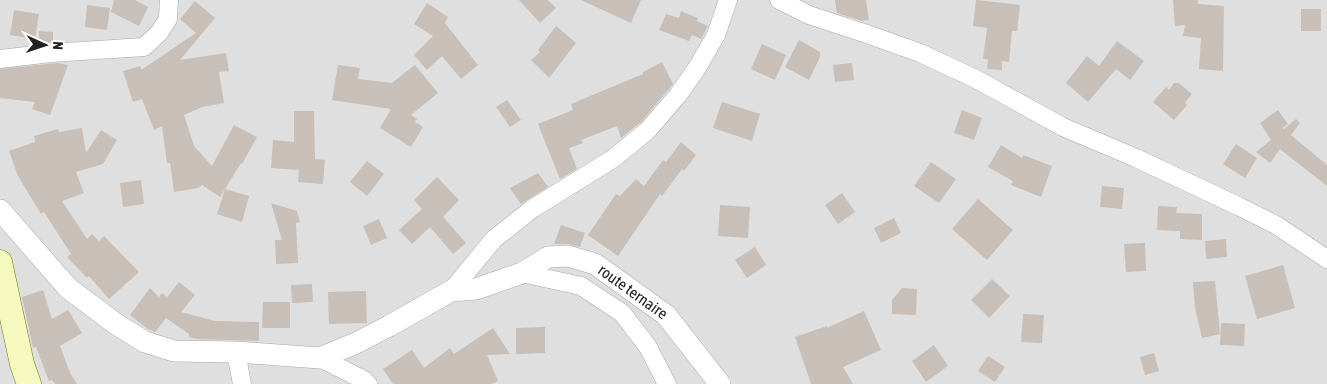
<svg xmlns="http://www.w3.org/2000/svg" width="1327" height="384" viewBox="0 0 1327 384" font-family="'Asap Condensed',sans-serif">
	<rect width="100%" height="100%" fill="#f2efe9"/>
	<path fill="#e0dfdf" d="M 0,0 L 1327,0 L 1327,384 L 0,384 Z"/>
	<path fill="#c7bfb8" d="M 114,0 L 135,0 L 148,7 L 139,26 L 111,12 Z
		M 519,0 L 548,0 L 556,8 L 540,23 Z
		M 581,0 L 641,0 L 631,23 Z
		M 835,0 L 866,0 L 869,20 L 862,21 L 837,13 Z
		M 976,0 L 1020,5 L 1017,31 L 1012,31 L 1009,62 L 1002,61 L 1002,70 L 987,69 L 988,59 L 983,59 L 987,28 L 973,26 Z
		M 1173,0 L 1198,0 L 1198,4 L 1224,6 L 1223,71 L 1199,69 L 1201,38 L 1183,36 L 1185,25 L 1175,26 Z
		M 195,1 L 215,18 L 180,60 L 226,53 L 229,71 L 219,72 L 224,103 L 202,107 L 184,115 L 194,146 L 212,166 L 234,125 L 257,137 L 242,164 L 241,163 L 220,197 L 202,185 L 198,188 L 174,192 L 170,163 L 167,163 L 162,126 L 154,130 L 142,99 L 133,102 L 123,71 L 140,66 L 141,70 L 196,33 L 180,19 Z
		M 427,3 L 448,17 L 445,23 L 478,65 L 461,79 L 442,56 L 427,70 L 414,55 L 433,36 L 414,24 Z
		M 87,5 L 110,8 L 107,30 L 85,27 Z
		M 1301,9 L 1321,9 L 1321,31 L 1301,31 Z
		M 14,10 L 39,14 L 35,39 L 10,35 Z
		M 681,11 L 698,18 L 697,21 L 708,26 L 701,39 L 692,35 L 689,41 L 659,30 L 666,14 L 679,18 Z
		M 556,26 L 576,43 L 549,78 L 531,60 L 540,52 L 538,50 Z
		M 39,31 L 53,32 L 53,42 L 39,44 Z
		M 799,40 L 820,52 L 820,57 L 809,80 L 785,67 Z
		M 1117,41 L 1144,61 L 1130,80 L 1116,69 L 1088,102 L 1066,83 L 1087,56 L 1099,66 Z
		M 762,44 L 786,55 L 775,80 L 751,69 Z
		M 662,62 L 673,84 L 641,122 L 621,138 L 617,126 L 581,140 L 583,143 L 569,148 L 577,169 L 560,179 L 538,124 L 573,110 L 571,104 L 643,74 L 643,72 Z
		M 57,63 L 68,65 L 50,115 L 32,109 L 35,102 L 0,98 L 0,69 Z
		M 852,63 L 854,80 L 835,82 L 833,65 Z
		M 338,65 L 360,68 L 358,79 L 392,83 L 415,65 L 438,93 L 411,115 L 417,119 L 415,122 L 423,127 L 411,147 L 380,128 L 391,109 L 332,100 Z
		M 1174,83 L 1179,83 L 1192,94 L 1185,103 L 1187,105 L 1174,120 L 1153,102 L 1166,87 L 1169,90 Z
		M 507,100 L 521,120 L 510,127 L 496,107 Z
		M 722,102 L 760,114 L 752,141 L 713,128 Z
		M 962,110 L 982,118 L 974,140 L 954,133 Z
		M 1278,110 L 1288,124 L 1282,128 L 1284,129 L 1296,119 L 1300,123 L 1291,135 L 1327,165 L 1327,186 L 1280,149 L 1270,163 L 1256,152 L 1271,140 L 1260,123 Z
		M 294,111 L 314,111 L 315,159 L 325,160 L 323,184 L 298,182 L 299,170 L 271,168 L 273,140 L 294,142 Z
		M 82,128 L 86,153 L 101,130 L 117,140 L 103,164 L 76,172 L 84,193 L 62,201 L 87,239 L 92,234 L 99,241 L 104,236 L 139,272 L 109,299 L 89,276 L 87,278 L 67,257 L 71,254 L 44,212 L 41,214 L 18,176 L 9,151 L 35,142 L 34,136 L 58,129 L 59,132 Z
		M 681,142 L 696,155 L 684,171 L 682,169 L 662,196 L 660,194 L 618,256 L 588,235 L 616,194 L 620,196 L 636,179 L 644,186 L 663,160 L 666,162 Z
		M 1236,144 L 1257,158 L 1245,178 L 1223,164 Z
		M 1001,145 L 1022,158 L 1023,155 L 1052,166 L 1041,197 L 1011,185 L 1013,181 L 988,167 Z
		M 367,161 L 384,174 L 367,196 L 350,182 Z
		M 931,162 L 956,179 L 939,203 L 914,186 Z
		M 538,173 L 548,187 L 521,204 L 510,188 Z
		M 437,177 L 459,200 L 443,217 L 466,243 L 453,254 L 430,227 L 412,244 L 399,230 L 422,209 L 414,200 Z
		M 141,180 L 144,204 L 123,207 L 120,183 Z
		M 1102,186 L 1124,188 L 1122,209 L 1100,207 Z
		M 225,189 L 249,196 L 242,222 L 217,214 Z
		M 842,193 L 855,212 L 838,224 L 825,205 Z
		M 978,199 L 1013,230 L 987,260 L 952,229 Z
		M 271,203 L 297,211 L 300,222 L 296,223 L 298,263 L 276,264 L 275,240 L 282,240 Z
		M 720,205 L 750,207 L 748,238 L 718,236 Z
		M 1158,206 L 1177,207 L 1176,213 L 1202,214 L 1202,240 L 1180,239 L 1180,231 L 1157,230 Z
		M 894,218 L 901,233 L 881,243 L 874,228 Z
		M 379,219 L 387,238 L 371,245 L 363,226 Z
		M 561,225 L 585,233 L 580,247 L 568,244 L 554,244 Z
		M 1226,239 L 1227,257 L 1206,259 L 1205,241 Z
		M 1145,243 L 1146,271 L 1126,272 L 1124,244 Z
		M 755,247 L 766,265 L 747,278 L 735,260 Z
		M 1283,265 L 1295,308 L 1257,319 L 1245,276 Z
		M 992,279 L 1010,296 L 989,318 L 971,300 Z
		M 1215,281 L 1220,334 L 1202,338 L 1195,308 L 1193,282 Z
		M 179,282 L 195,295 L 181,312 L 215,321 L 259,322 L 259,341 L 196,339 L 189,337 L 189,334 L 166,318 L 155,332 L 148,329 L 130,315 L 150,288 L 159,297 L 162,293 L 167,297 Z
		M 312,284 L 313,302 L 292,303 L 291,285 Z
		M 902,288 L 917,289 L 916,315 L 892,314 L 892,300 Z
		M 43,290 L 52,319 L 68,310 L 82,333 L 60,346 L 70,373 L 77,384 L 55,384 L 52,380 L 49,381 L 36,347 L 33,348 L 22,297 Z
		M 366,291 L 367,323 L 329,324 L 328,292 Z
		M 263,302 L 290,302 L 290,328 L 262,328 Z
		M 864,311 L 881,350 L 843,367 L 853,384 L 811,384 L 795,337 L 827,326 L 827,328 Z
		M 1023,314 L 1044,315 L 1042,343 L 1021,342 Z
		M 1221,323 L 1245,324 L 1244,346 L 1220,345 Z
		M 545,327 L 545,353 L 516,354 L 516,328 Z
		M 493,328 L 510,354 L 487,355 L 498,381 L 491,384 L 393,384 L 383,369 L 412,350 L 424,368 L 450,348 L 454,354 Z
		M 934,345 L 948,366 L 926,382 L 912,361 Z
		M 1154,353 L 1159,371 L 1145,375 L 1140,357 Z
		M 988,356 L 1005,367 L 995,382 L 978,371 Z"/>
	<g fill="none" stroke-linecap="round" stroke-linejoin="round">
		<g stroke="#a9a9a9" stroke-width="19">
			<path id="minor" d="M 779,0 L 809,15 L 867,34 L 920,53 L 974,78 L 1063,127 L 1136,158 L 1238,206 L 1276,225 L 1327,259
				M 0,59 L 51,53 L 144,47 L 159,33 L 168,19 L 169,0
				M 522,273 L 581,286 L 622,313 L 648,347 L 667,384
				M 451,291 L 494,239 L 532,209 L 614,158 L 648,130 L 678,95 L 697,68 L 716,35 L 728,0
				M 236,352 L 242,384
				M 320,358 L 364,380 L 368,384"/>
		</g>
		<g stroke="#a9a9a9" stroke-width="22">
			<g id="tertiary">
				<path id="s1" d="M 0,210 L 68,288 L 116,324 L 145,342 L 174,351 L 236,352 L 320,358 L 354,344 L 389,326 L 451,291 L 476,289 L 522,273 L 548,257 L 568,256 L 595,264 L 666,315 L 720,384"/>
			</g>
		</g>
		<g stroke="#707d05" stroke-width="25">
			<path id="secondary" d="M 0,262 L 22,364 L 29,384"/>
		</g>
		<use href="#minor" stroke="#fff" stroke-width="18"/>
		<use href="#tertiary" stroke="#fff" stroke-width="21"/>
		<use href="#secondary" stroke="#f7fabf" stroke-width="24"/>
	</g>
	<g text-anchor="middle" dominant-baseline="central" stroke-width="5" stroke-linejoin="round" paint-order="stroke">
		<g font-size="16" fill="#222" stroke="#fff">
			<text stroke="none"><textPath href="#s1" startOffset="721">route ternaire</textPath></text>
		</g>
	</g>
	<g transform="translate(45 45) rotate(93)" stroke="#ffffff" stroke-width="4" paint-order="stroke">
	<path d="M0-4L9 19L0 12L-9 19Z" fill="#222222"/>
	<text y="-8" font-size="14" font-weight="bold" text-anchor="middle" fill="#222222">N</text>
	</g>
</svg>
